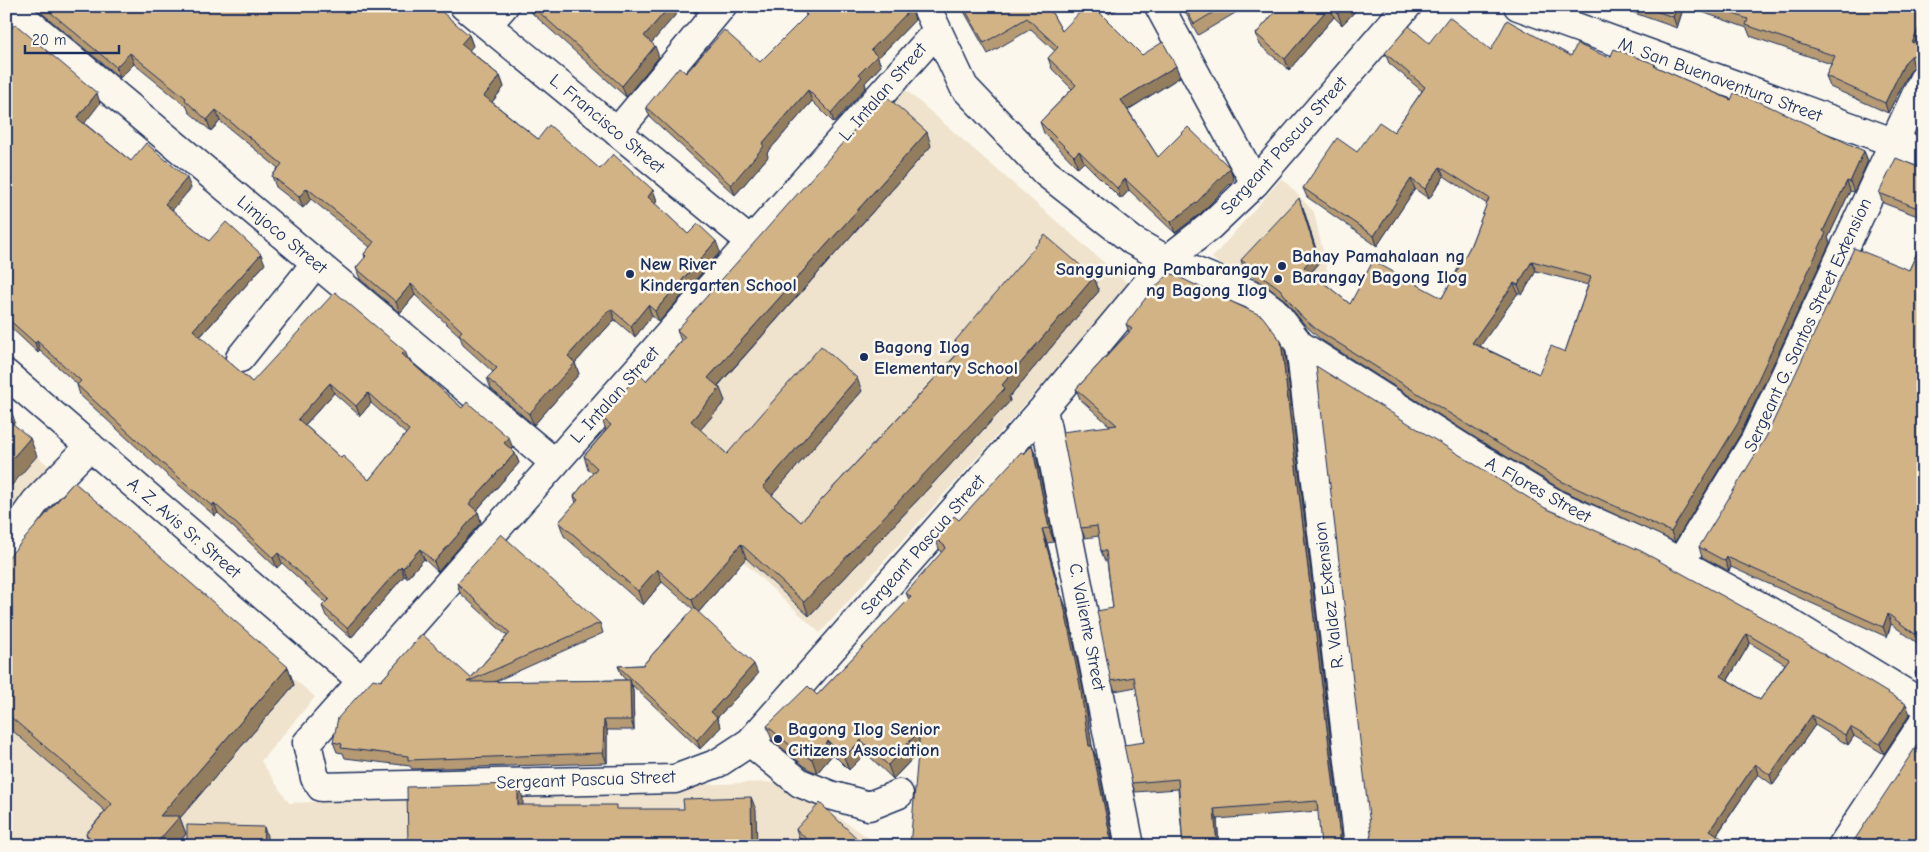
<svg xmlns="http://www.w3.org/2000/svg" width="1929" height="852" viewBox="0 0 1929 852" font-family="'Comic Neue',sans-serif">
	<rect width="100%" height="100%" fill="#fbf7ec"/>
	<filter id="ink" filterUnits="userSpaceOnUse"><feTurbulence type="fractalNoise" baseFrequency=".02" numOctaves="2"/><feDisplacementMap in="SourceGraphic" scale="10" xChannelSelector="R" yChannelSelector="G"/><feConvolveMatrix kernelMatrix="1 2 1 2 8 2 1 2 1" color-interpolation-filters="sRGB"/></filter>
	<g filter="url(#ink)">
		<path fill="#efe3cd" d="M 900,85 L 1131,286 L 820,633 L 599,428 Z
			M 1923,112 L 1923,136 L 1914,133 Z
			M 1282,178 L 1314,212 L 1334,301 L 1304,331 L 1212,258 Z
			M 6,429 L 315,697 L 261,761 L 289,803 L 766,782 L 792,787 L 874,841 L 874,846 L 6,846 Z"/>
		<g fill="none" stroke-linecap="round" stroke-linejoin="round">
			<g stroke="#1b2f5e" stroke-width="31">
				<path id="minor" d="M 9,6 L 555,463
					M 464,6 L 751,242
					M 926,6 L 964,87 L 1046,173 L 1133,241 L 1167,260 L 1253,295 L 1274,311 L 1300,345 L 1474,455 L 1557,505 L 1652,547 L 1785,620 L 1923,704
					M 1159,6 L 1255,183
					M 1518,6 L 1923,153
					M 487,25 L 504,6
					M 937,31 L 307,743 L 315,778 L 321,787 L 675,779 L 718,763 L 750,742 L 1043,409 L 1167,260 L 1210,226 L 1255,183 L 1407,6
					M 617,132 L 722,6
					M 1300,345 L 1359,846
					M 240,358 L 316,263
					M 6,374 L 362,681
					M 1043,409 L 1130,846
					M 6,543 L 36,501 L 90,446
					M 1680,563 L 1755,440 L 1923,80
					M 750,742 L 800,783 L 830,795 L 869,806 L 899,794
					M 1842,846 L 1923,723"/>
			</g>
			<use href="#minor" stroke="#fbf7ec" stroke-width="28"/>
		</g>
		<path fill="#b59a73" stroke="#1b2f5e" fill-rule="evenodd" d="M 37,6 L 409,6 L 415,11 L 469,35 L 473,46 L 469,50 L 500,76 L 504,87 L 492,102 L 538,139 L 600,169 L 653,190 L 657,201 L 655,204 L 688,234 L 720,252 L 659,322 L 652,316 L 635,337 L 615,320 L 612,322 L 575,363 L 579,374 L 534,425 L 491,389 L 487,378 L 493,372 L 463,345 L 460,336 L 415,295 L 400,313 L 360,279 L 356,268 L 365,258 L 364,254 L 370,247 L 311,199 L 303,208 L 276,187 L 272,176 L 278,168 L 220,121 L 211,131 L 189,112 L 187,107 L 134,64 L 120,78 L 38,10 Z
			M 524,6 L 683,6 L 651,43 L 659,57 L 626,97 Z
			M 687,6 L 701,6 L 695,13 Z
			M 801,6 L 911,6 L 915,20 L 878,58 L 881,66 L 865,83 L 866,87 L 834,123 L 812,101 L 767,153 L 768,157 L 735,195 L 650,117 L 646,107 L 686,73 L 760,62 L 806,16 L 805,12 L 806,11 Z
			M 961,6 L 1048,6 L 1062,31 L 1142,55 L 1180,77 L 1128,110 L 1158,157 L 1230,168 L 1234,180 L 1200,214 L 1175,233 L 1129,190 L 1121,199 L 1084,162 L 1078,168 L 1044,133 L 1040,122 L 1072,89 L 1052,69 L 1048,58 L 1055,51 L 1031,29 L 988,54 Z
			M 1104,6 L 1123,6 L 1109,14 Z
			M 1182,6 L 1247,6 L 1198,35 Z
			M 1280,6 L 1360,6 L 1342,25 L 1334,17 L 1289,70 L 1260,45 L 1256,34 Z
			M 1619,6 L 1684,6 L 1677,28 L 1620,8 Z
			M 1685,6 L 1923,6 L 1923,65 L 1914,67 L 1909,73 L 1888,113 L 1830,87 L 1826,76 L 1831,64 L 1750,36 L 1747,28 Z
			M 6,35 L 100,103 L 84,123 L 131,161 L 191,188 L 172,210 L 209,241 L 265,264 L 200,337 L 252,382 L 408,360 L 462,408 L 513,448 L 511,449 L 515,453 L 519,463 L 476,511 L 478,512 L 481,522 L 438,572 L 424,559 L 407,578 L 404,576 L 351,638 L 326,616 L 322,606 L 326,603 L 282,563 L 277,568 L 218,513 L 215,516 L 165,473 L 80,395 L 77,385 L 77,384 L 40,351 L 38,353 L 6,323 ZM 334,393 L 360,416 L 371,403 L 406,434 L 369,480 L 341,458 L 305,425 Z
			M 1429,43 L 1491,50 L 1571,56 L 1610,58 L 1655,64 L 1656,67 L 1731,100 L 1864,151 L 1868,161 L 1854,192 L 1850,191 L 1828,238 L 1830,243 L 1741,433 L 1675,542 L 1564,491 L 1482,442 L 1320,339 L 1304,324 L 1284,299 L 1244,270 L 1241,260 L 1303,207 L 1320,262 L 1311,273 L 1350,304 L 1442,298 L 1470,247 L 1487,204 L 1444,176 L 1429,199 L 1415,189 L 1377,246 L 1307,197 L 1303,188 L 1357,152 L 1394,132 L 1422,91 L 1389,63 L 1385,53 ZM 1536,271 L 1588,285 L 1565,352 L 1539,374 L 1480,346 L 1518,293 L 1522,295 Z
			M 931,146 L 718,386 L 725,401 L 700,430 L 727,454 L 862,391 L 772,495 L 801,522 L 959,352 L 955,341 L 1094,277 L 1099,291 L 1009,397 L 1010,401 L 809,616 L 746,558 L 698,613 L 758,674 L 717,718 L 721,727 L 700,749 L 632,685 L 633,690 L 634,730 L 607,730 L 607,763 L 412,769 L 410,766 L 345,758 L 343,753 L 337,752 L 333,742 L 381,681 L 471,678 L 507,636 L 460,593 L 457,583 L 600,623 L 603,633 L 494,682 L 626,680 L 622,676 L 618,666 L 643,665 L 693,609 L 662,582 L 643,605 L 564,536 L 559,522 L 576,503 L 574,496 L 593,473 L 588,470 L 584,456 L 606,430 L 601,417 L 646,381 L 681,341 L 677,330 Z
			M 1923,169 L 1923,218 L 1883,203 L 1879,193 Z
			M 1923,240 L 1923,647 L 1891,624 L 1887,637 L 1731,567 L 1729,571 L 1702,557 L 1699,547 L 1909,270 Z
			M 1126,324 L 1281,341 L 1285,351 L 1343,846 L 1318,811 L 1217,819 L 1219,846 L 1183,846 L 1178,789 L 1135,792 L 1132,783 L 1145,742 L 1136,687 L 1115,691 L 1111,681 L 1113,608 L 1107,561 L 1105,561 L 1101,551 L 1099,536 L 1085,538 L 1081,528 L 1110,426 L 1080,399 L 1076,389 L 1129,332 Z
			M 1024,454 L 1037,459 L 1054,542 L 1047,543 L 1061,596 L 1067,610 L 1085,699 L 1092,746 L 1097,760 L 919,752 L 893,779 L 866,753 L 849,770 L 833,754 L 817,773 L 808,769 L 772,740 L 767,726 L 817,695 L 909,600 L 906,593 L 942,553 L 940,551 L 935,538 L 959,520 Z
			M 1545,508 L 1910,714 L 1884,754 L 1854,736 L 1848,745 L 1815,725 L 1773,785 L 1758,774 L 1717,835 L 1369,843 ZM 1750,643 L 1785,664 L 1760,700 L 1728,680 Z
			M 6,560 L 288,667 L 294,685 L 180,818 L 186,834 L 176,846 L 91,846 L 86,834 L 105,811 L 6,725 Z
			M 1923,662 L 1923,686 L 1919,683 L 1915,673 Z
			M 796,829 L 865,846 L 804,846 L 801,843 Z"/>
		<path fill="#937d5e" stroke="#1b2f5e" d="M 670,6 L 683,6 L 648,47 L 644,36 Z
			M 693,6 L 701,6 L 695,13 Z
			M 911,6 L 915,20 L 878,58 L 881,66 L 865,83 L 866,87 L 834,123 L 831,113 L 859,74 L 871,50 Z
			M 1330,6 L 1334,17 L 1289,70 L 1285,59 Z
			M 1345,6 L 1360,6 L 1342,25 L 1338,14 Z
			M 1677,6 L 1684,6 L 1677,28 L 1673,17 Z
			M 1923,19 L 1923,38 L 1916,54 L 1912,43 Z
			M 469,35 L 473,46 L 465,55 L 461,44 Z
			M 655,46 L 659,57 L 626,97 L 622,86 Z
			M 130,53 L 134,64 L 120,78 L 116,67 Z
			M 1911,56 L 1914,67 L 1909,73 L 1888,113 L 1885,103 L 1905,62 Z
			M 1176,66 L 1180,77 L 1126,111 L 1121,100 Z
			M 500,76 L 504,87 L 488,107 L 484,96 Z
			M 808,90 L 812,101 L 767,153 L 768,157 L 735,195 L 731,185 L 762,144 Z
			M 97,93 L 100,103 L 81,128 L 77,118 Z
			M 216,110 L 220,121 L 211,131 L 207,120 Z
			M 927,132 L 931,146 L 713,391 L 708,378 Z
			M 1079,151 L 1084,162 L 1078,168 L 1074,156 Z
			M 1864,151 L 1868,161 L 1854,192 L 1850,182 Z
			M 1440,167 L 1444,176 L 1429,199 L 1425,189 Z
			M 1230,168 L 1234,180 L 1200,214 L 1175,233 L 1171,222 Z
			M 187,178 L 191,188 L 169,214 L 165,204 Z
			M 1125,179 L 1129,190 L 1121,199 L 1117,188 Z
			M 1411,179 L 1415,189 L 1377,246 L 1374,236 Z
			M 1847,181 L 1850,191 L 1828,238 L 1830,243 L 1741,433 L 1675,542 L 1671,532 L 1823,231 Z
			M 307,188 L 311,199 L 303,208 L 299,197 Z
			M 653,190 L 657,201 L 652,208 L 648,197 Z
			M 1299,198 L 1320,262 L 1307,277 L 1304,267 Z
			M 716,241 L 720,252 L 659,322 L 655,311 Z
			M 261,254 L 265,264 L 197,340 L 193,330 Z
			M 1532,261 L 1536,271 L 1522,295 L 1518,285 Z
			M 1094,277 L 1099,291 L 1009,397 L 1010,401 L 809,616 L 804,602 L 1002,385 Z
			M 1514,283 L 1518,293 L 1476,352 L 1472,343 Z
			M 411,284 L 415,295 L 400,313 L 396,302 Z
			M 648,305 L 652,316 L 635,337 L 631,326 Z
			M 611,309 L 615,320 L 612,322 L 575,363 L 579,374 L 534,425 L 529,414 L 568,356 L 608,311 Z
			M 37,341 L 40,351 L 38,353 L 35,343 Z
			M 1281,341 L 1285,351 L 1343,846 L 1340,838 Z
			M 405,351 L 409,361 L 402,354 Z
			M 857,378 L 862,391 L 768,500 L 763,487 Z
			M 330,383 L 334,393 L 301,429 L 298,419 Z
			M 720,388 L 725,401 L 696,435 L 691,421 Z
			M 368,393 L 371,403 L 360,416 L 356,406 Z
			M 9,404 L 15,422 L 7,432 L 6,429 L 6,407 Z
			M 30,438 L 37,456 L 6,492 L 6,466 Z
			M 509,438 L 513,448 L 508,453 L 504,443 Z
			M 1032,445 L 1037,459 L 1054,542 L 1049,528 Z
			M 515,453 L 519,463 L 473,514 L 469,504 Z
			M 214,503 L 218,513 L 215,516 L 212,506 Z
			M 478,512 L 481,522 L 438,572 L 434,562 Z
			M 1042,529 L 1047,543 L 1065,610 L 1060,596 Z
			M 741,544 L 746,558 L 697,614 L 692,600 Z
			M 420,549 L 424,559 L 407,578 L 403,568 Z
			M 278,553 L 282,563 L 277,568 L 273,558 Z
			M 1727,557 L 1731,567 L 1729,571 L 1725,561 Z
			M 401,566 L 404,576 L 351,638 L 347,628 Z
			M 657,569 L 662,582 L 643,605 L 638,591 Z
			M 1062,596 L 1067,610 L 1085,699 L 1094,760 L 1089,746 Z
			M 1888,614 L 1891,624 L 1887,637 L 1883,627 Z
			M 1747,634 L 1750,643 L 1724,686 L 1721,676 Z
			M 754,664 L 758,674 L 717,718 L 721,727 L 700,749 L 697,740 L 711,712 Z
			M 288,667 L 294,685 L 180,818 L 186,834 L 176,846 L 154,846 L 160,816 Z
			M 630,680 L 633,690 L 634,730 L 631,720 Z
			M 1906,704 L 1910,714 L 1884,754 L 1880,744 Z
			M 1812,715 L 1815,725 L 1773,785 L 1770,775 Z
			M 604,720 L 607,730 L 607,763 L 603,753 Z
			M 1850,727 L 1854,736 L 1848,745 L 1845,735 Z
			M 920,730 L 926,744 L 893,779 L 888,765 Z
			M 861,740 L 866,753 L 849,770 L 844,757 Z
			M 828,741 L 833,754 L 817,773 L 812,759 Z
			M 1092,746 L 1097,760 L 1114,846 L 1110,835 Z
			M 1755,764 L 1758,774 L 1713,840 L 1710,830 Z
			M 518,784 L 523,798 L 523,819 L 518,805 Z
			M 751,797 L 756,810 L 757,846 L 752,846 Z
			M 1214,809 L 1217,819 L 1219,846 L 1217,846 Z
			M 264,827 L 267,836 L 267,846 L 263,846 Z"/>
		<path fill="#d2b386" stroke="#1b2f5e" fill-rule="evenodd" d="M 43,6 L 409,6 L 415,11 L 419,6 L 435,6 L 469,35 L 461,44 L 500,76 L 484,96 L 538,139 L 549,125 L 600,169 L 613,154 L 653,190 L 648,197 L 688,234 L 698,224 L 716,241 L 655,311 L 648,305 L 631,326 L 611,309 L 608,311 L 568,356 L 575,363 L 529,414 L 487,378 L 497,368 L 459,334 L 462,331 L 411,284 L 396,302 L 356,268 L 366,256 L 364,254 L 374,242 L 307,188 L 299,197 L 272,176 L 282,164 L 216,110 L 207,120 L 185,100 L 186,98 L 130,53 L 116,67 Z
			M 532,6 L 670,6 L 644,36 L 655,46 L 622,86 Z
			M 809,6 L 910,6 L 911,9 L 871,50 L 877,56 L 859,74 L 862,77 L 831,113 L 808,90 L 762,144 L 764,146 L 731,185 L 646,107 L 679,67 L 686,73 L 724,30 L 760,62 L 807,15 L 805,12 L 810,7 Z
			M 963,6 L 1048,6 L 1062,31 L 1086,6 L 1093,6 L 1142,55 L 1163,42 L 1176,66 L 1121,100 L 1158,157 L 1188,127 L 1230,168 L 1196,203 L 1171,222 L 1125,179 L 1117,188 L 1079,151 L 1074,156 L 1040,122 L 1076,85 L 1048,58 L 1058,47 L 1027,18 L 984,43 Z
			M 1184,6 L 1224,6 L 1194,24 Z
			M 1280,6 L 1330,6 L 1285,59 L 1256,34 Z
			M 1330,6 L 1345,6 L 1338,14 Z
			M 1641,6 L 1677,6 L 1673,17 Z
			M 1711,6 L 1923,6 L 1923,19 L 1912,43 L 1923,39 L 1923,55 L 1918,54 L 1911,56 L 1905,62 L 1885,103 L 1826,76 L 1835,56 L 1746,25 L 1748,19 Z
			M 1449,17 L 1491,50 L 1507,20 L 1571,56 L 1577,44 L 1610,58 L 1614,49 L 1655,64 L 1654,66 L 1731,100 L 1734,93 L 1762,103 L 1864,151 L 1850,182 L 1847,181 L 1823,231 L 1826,233 L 1738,423 L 1671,532 L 1561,481 L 1479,432 L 1316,329 L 1300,315 L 1280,289 L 1241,260 L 1299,198 L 1316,253 L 1304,267 L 1350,304 L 1373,261 L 1442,298 L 1470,247 L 1489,198 L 1440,167 L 1425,189 L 1411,179 L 1374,236 L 1303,188 L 1337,138 L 1357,152 L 1379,122 L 1394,132 L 1425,87 L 1385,53 L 1409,26 L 1429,43 ZM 1532,261 L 1591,277 L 1565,352 L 1551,346 L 1539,374 L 1472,343 L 1514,283 L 1518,285 Z
			M 15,24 L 97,93 L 77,118 L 131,161 L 146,143 L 187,178 L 165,204 L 209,241 L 226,222 L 261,254 L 193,330 L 252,382 L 335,292 L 405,351 L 402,354 L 462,408 L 467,402 L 509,438 L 504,443 L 515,453 L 469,504 L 478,512 L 434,562 L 420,549 L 403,568 L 401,566 L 347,628 L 322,606 L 329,599 L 278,553 L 273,558 L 214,503 L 212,506 L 162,463 L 77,385 L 81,381 L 37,341 L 35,343 L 6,317 L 6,35 ZM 330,383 L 356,406 L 368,393 L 409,430 L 369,480 L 343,456 L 341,458 L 298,419 Z
			M 885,95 L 927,132 L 708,378 L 720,388 L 691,421 L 727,454 L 821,346 L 857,378 L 763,487 L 801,522 L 963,348 L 955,341 L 1045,235 L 1094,277 L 1002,385 L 1005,388 L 804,602 L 741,544 L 692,600 L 657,569 L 638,591 L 559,522 L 578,500 L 574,496 L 597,468 L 584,456 L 611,425 L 601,417 L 639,374 L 646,381 L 685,337 L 677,330 Z
			M 1896,158 L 1923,169 L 1923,210 L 1879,193 Z
			M 1923,240 L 1923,640 L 1888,614 L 1883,627 L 1727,557 L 1725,561 L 1699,547 L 1766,437 L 1854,248 L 1909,270 Z
			M 1170,273 L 1262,316 L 1281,341 L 1340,838 L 1343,846 L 1321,846 L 1317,801 L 1214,809 L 1217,846 L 1183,846 L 1178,779 L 1132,783 L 1124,745 L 1145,742 L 1134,677 L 1111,681 L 1097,611 L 1113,608 L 1106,551 L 1101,551 L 1097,526 L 1081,528 L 1062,432 L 1117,425 L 1076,389 L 1132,329 L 1126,324 L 1151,291 Z
			M 1316,366 L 1545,508 L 1641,551 L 1774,624 L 1906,704 L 1880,744 L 1850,727 L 1845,735 L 1812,715 L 1770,775 L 1755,764 L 1710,830 L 1733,846 L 1367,846 L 1369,843 L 1371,834 ZM 1747,634 L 1789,659 L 1760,700 L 1721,676 Z
			M 6,418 L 30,438 L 6,466 Z
			M 1032,445 L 1049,528 L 1042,529 L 1060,596 L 1062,596 L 1080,685 L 1089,746 L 1092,746 L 1110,835 L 1114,846 L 910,846 L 920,730 L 888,765 L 861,740 L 844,757 L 828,741 L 812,759 L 803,756 L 767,726 L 808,686 L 817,695 L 911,597 L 906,593 L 946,547 L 935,538 L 954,516 L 959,520 L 1021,452 L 1024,454 Z
			M 74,482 L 288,667 L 160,816 L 180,816 L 154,846 L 100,846 L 86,834 L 112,804 L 6,713 L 6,560 Z
			M 501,534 L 600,623 L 467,682 L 630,680 L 631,720 L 604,720 L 603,753 L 408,760 L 408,756 L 341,748 L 342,744 L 333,742 L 338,718 L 373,679 L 381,681 L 422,634 L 471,678 L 510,633 L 457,583 Z
			M 694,608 L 754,664 L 711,712 L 717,717 L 697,740 L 618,666 L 643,665 Z
			M 1923,662 L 1923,679 L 1915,673 Z
			M 1923,736 L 1923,846 L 1850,846 L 1851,845 Z
			M 518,784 L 518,805 L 616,805 L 616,809 L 684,809 L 683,799 L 751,797 L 752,846 L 408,846 L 407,787 Z
			M 820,803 L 865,846 L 814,846 L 796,829 Z
			M 187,825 L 264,827 L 263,846 L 187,846 Z"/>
	</g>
	<g fill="#1b2f5e" stroke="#fbf7ec" stroke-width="2">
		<circle cx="1282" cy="266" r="5"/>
		<circle cx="630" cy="274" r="5"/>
		<circle cx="1278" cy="279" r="5"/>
		<circle cx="864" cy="357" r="5"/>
		<circle cx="778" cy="739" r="5"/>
	</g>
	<g text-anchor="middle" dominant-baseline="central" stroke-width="5" stroke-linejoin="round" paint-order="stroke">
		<g font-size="18" fill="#1b2f5e" stroke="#fbf7ec">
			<text transform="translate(1720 80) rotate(20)">M. San Buenaventura Street</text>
			<text transform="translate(883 92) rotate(-49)">L. Intalan Street</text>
			<text transform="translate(607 124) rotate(40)">L. Francisco Street</text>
			<text transform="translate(1284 146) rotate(-48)">Sergeant Pascua Street</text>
			<text transform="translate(282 235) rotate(40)">Limjoco Street</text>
			<text transform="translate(1808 325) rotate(-65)">Sergeant G. Santos Street Extension</text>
			<text transform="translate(615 395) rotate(-48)">L. Intalan Street</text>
			<text transform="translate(1538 490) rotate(29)">A. Flores Street</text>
			<text transform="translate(184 528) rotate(41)">A. Z. Avis Sr. Street</text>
			<text transform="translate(923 545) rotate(-49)">Sergeant Pascua Street</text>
			<text transform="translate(1329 595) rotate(-97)">R. Valdez Extension</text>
			<text transform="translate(1087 627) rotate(79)">C. Valiente Street</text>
			<text transform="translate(586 780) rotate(-2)">Sergeant Pascua Street</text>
		</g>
		<g font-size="18" font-weight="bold" fill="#1b2f5e" stroke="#fbf7ec" text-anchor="start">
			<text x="1292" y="256">Bahay Pamahalaan ng<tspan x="1292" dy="21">Barangay Bagong Ilog</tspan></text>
			<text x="640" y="264">New River<tspan x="640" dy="21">Kindergarten School</tspan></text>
			<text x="1268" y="269" text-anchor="end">Sangguniang Pambarangay<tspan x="1268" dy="21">ng Bagong Ilog</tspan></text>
			<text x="874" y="347">Bagong Ilog<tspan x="874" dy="21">Elementary School</tspan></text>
			<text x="788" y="729">Bagong Ilog Senior<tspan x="788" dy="21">Citizens Association</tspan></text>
		</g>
	</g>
	<rect width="1929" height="852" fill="none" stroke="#fbf7ec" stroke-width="25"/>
	<rect x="12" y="12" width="1904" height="827" fill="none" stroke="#1b2f5e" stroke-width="2" filter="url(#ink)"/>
	<path d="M25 45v8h94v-8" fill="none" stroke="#1b2f5e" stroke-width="2.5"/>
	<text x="32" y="45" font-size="15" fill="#1b2f5e" stroke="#fbf7ec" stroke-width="4" paint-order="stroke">20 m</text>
</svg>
